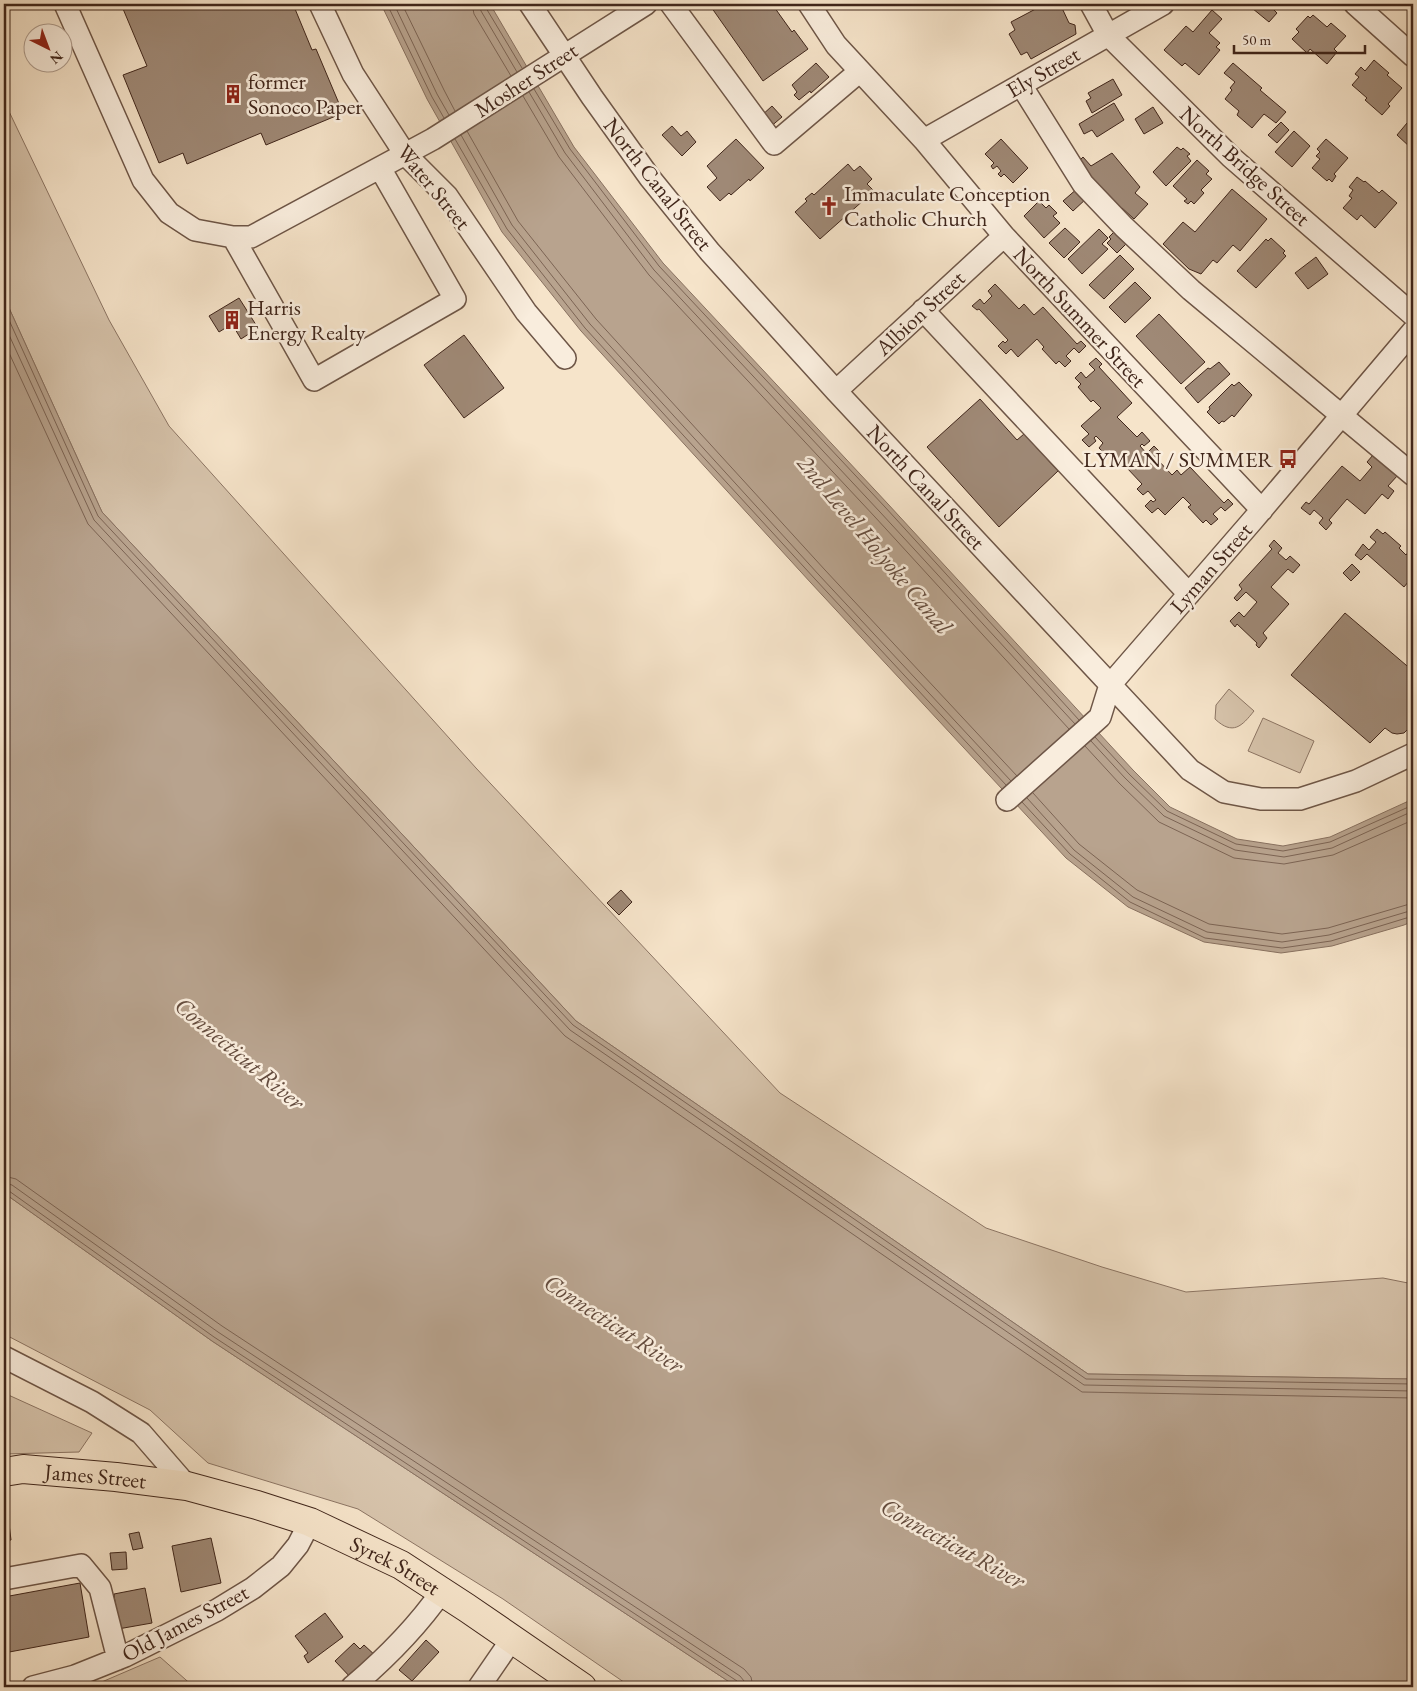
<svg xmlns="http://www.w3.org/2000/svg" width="1417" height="1691" viewBox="0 0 1417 1691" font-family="'EB Garamond',serif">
	<rect width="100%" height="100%" fill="#f6e4ca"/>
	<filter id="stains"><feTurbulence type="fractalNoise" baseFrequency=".004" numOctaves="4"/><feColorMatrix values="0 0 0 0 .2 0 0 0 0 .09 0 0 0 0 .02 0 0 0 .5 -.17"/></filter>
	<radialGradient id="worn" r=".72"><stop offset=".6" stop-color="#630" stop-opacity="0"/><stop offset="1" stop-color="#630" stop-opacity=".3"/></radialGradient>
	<path fill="#d7c4ac" stroke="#8c7564" d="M 4,101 L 109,320 L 169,426 L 476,768 L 780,1093 L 986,1228 L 1102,1267 L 1186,1292 L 1383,1278 L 1413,1284 L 1413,1379 L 1088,1374 L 576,1021 L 102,512 L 4,297 Z
		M 1229,689 L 1254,711 C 1242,726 1233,736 1215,719 L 1216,705 Z
		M 1263,718 L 1314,741 L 1300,773 L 1248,751 Z
		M 4,1193 L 212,1341 L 737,1687 L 631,1687 L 503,1599 L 358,1509 L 208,1463 L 150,1410 L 4,1334 Z
		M 4,1393 L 92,1433 L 79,1452 L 4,1454 Z
		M 160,1657 L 194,1687 L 90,1687 Z"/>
	<path fill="#b8a38e" stroke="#887160" d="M 381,4 L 490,4 L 574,147 L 663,263 L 888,504 L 1133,770 L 1170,807 L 1237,839 L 1283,846 L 1330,837 L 1413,799 L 1413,921 L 1404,925 L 1332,946 L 1281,953 L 1204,942 L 1128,907 L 1066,858 L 811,583 L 581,331 L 502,232 L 427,99 Z
		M 4,297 L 102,512 L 576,1021 L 1088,1374 L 1413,1379 L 1413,1687 L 737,1687 L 212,1341 L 4,1193 Z"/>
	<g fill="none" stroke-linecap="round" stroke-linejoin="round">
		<path stroke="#7c6454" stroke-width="1" d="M 387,4 L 432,97 L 444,118
			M 394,4 L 437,94 L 449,115
			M 402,4 L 444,90 L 455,111
			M 472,4 L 474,14 L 511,76
			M 479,4 L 481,11 L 517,72
			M 486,4 L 486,8 L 522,68
			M 534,89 L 570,149 L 659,266 L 885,507 L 1079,720
			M 529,92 L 565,153 L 654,270 L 880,512 L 1075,724
			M 523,96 L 559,157 L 649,275 L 875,517 L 1069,729
			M 467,131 L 518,221 L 596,319 L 825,570 L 1017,776
			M 461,135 L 512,225 L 590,324 L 819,575 L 1011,781
			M 455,139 L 507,229 L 585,328 L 815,579 L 1006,785
			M 4,309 L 98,516 L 573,1025 L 1086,1379 L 1413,1384
			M 4,324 L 94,520 L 570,1030 L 1084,1385 L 1413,1391
			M 4,342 L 88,524 L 565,1036 L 1082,1392 L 1413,1398
			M 1095,737 L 1129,774 L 1167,811 L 1236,844 L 1283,851 L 1330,842 L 1413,805
			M 1091,741 L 1125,778 L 1164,816 L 1235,850 L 1284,857 L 1332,848 L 1413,811
			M 1085,746 L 1119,783 L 1159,822 L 1234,858 L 1284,864 L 1333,855 L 1413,820
			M 1033,793 L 1079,844 L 1137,890 L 1209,924 L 1282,934 L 1328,928 L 1413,903
			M 1027,798 L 1074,850 L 1133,897 L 1207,932 L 1282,942 L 1329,935 L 1413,910
			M 1022,802 L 1070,854 L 1130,902 L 1205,938 L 1282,948 L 1331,941 L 1413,916
			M 4,1176 L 16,1179 L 222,1326 L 744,1669 L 751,1677 L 753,1687
			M 4,1183 L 12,1185 L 218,1332 L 740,1676 L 744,1681 L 746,1687
			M 4,1190 L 9,1191 L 214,1337 L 737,1681 L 739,1687"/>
	</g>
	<path fill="#9f8976" stroke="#40261b" d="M 121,4 L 293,4 L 312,50 L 316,49 L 343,113 L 266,145 L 261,133 L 187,164 L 183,153 L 159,163 L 123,75 L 147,66 Z
		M 709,4 L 772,4 L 792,32 L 794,30 L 808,49 L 763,81 Z
		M 1045,4 L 1063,4 L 1062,8 L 1069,23 L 1075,25 L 1076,34 L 1031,59 L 1027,52 L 1021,55 L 1009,34 L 1015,30 L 1011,22 Z
		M 1247,4 L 1274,4 L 1271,7 L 1277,13 L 1269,22 Z
		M 1212,10 L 1222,19 L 1209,33 L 1220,43 L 1216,47 L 1220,50 L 1199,75 L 1185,63 L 1182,66 L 1164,50 L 1186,26 L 1193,32 Z
		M 1313,15 L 1327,27 L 1331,23 L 1346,36 L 1334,49 L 1337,52 L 1327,64 L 1310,49 L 1307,53 L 1292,39 L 1299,32 L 1296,29 L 1308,16 L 1310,18 Z
		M 1374,60 L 1389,73 L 1387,75 L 1402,88 L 1388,104 L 1390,106 L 1382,115 L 1365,100 L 1367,98 L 1352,85 L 1359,77 L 1355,74 L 1361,67 L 1365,71 Z
		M 816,63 L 829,77 L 811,93 L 810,91 L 799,100 L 794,95 L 797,92 L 792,85 Z
		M 1233,63 L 1262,88 L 1260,90 L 1286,112 L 1276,123 L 1264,114 L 1252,128 L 1237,115 L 1239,111 L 1225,99 L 1232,90 L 1230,88 L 1235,82 L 1224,73 Z
		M 1113,79 L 1122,95 L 1092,113 L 1086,101 L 1091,98 L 1088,93 Z
		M 1114,103 L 1124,120 L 1097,137 L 1092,130 L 1084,134 L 1079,124 Z
		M 772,106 L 782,117 L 769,128 L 760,117 Z
		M 1153,107 L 1163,123 L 1144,134 L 1135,119 Z
		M 1281,122 L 1289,130 L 1277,143 L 1268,135 Z
		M 1407,123 L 1411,127 L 1413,125 L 1413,146 L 1411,148 L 1397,135 Z
		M 672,126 L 681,136 L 687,131 L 696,142 L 682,156 L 662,135 Z
		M 1294,131 L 1310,146 L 1292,167 L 1275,152 Z
		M 736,139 L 764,168 L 750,181 L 749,179 L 731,195 L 729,193 L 720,201 L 707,187 L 717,178 L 707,166 Z
		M 1001,139 L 1028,168 L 1013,183 L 1004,174 L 1001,177 L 998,174 L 1001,171 L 997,166 L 993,169 L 991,166 L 994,163 L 985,154 Z
		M 1326,139 L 1348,158 L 1334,174 L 1336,176 L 1332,182 L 1329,179 L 1327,181 L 1312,168 L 1320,159 L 1316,156 L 1320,152 L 1317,149 Z
		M 1177,147 L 1181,150 L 1183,148 L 1190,154 L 1187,156 L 1191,161 L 1166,186 L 1153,172 Z
		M 1112,153 L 1140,187 L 1135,193 L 1148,204 L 1134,219 L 1122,208 L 1118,212 L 1084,171 L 1079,161 L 1083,157 L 1091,166 Z
		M 1197,160 L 1209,171 L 1206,174 L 1212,179 L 1201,190 L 1204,193 L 1194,204 L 1191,201 L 1188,204 L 1184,201 L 1187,199 L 1173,186 Z
		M 848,164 L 854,171 L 860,166 L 872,179 L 867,184 L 874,191 L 820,239 L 795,212 L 807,201 L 805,199 L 812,193 L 814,195 Z
		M 1357,177 L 1364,182 L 1365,181 L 1379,193 L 1382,190 L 1397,203 L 1375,228 L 1361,215 L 1357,220 L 1343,208 L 1352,198 L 1349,196 L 1353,190 L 1349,187 Z
		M 1078,188 L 1087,198 L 1073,211 L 1063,201 Z
		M 1232,189 L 1267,219 L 1240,251 L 1233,245 L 1217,263 L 1213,260 L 1201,274 L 1189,269 L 1163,244 L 1183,222 L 1195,232 Z
		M 1039,201 L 1046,208 L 1049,205 L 1057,213 L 1053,216 L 1060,223 L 1044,238 L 1024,216 Z
		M 1065,228 L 1080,242 L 1064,258 L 1049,243 Z
		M 1099,229 L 1108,238 L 1102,244 L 1108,249 L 1082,274 L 1068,259 Z
		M 1117,229 L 1129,241 L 1117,253 L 1107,243 L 1111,239 L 1109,237 Z
		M 1271,238 L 1285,251 L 1283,253 L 1286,256 L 1256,288 L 1237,271 L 1266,239 L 1268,241 Z
		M 1120,255 L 1134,269 L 1104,299 L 1089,285 Z
		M 1316,257 L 1328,274 L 1308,289 L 1295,273 Z
		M 1135,282 L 1151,298 L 1125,323 L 1109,307 Z
		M 995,284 L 1019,309 L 1024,304 L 1034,315 L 1043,307 L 1077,344 L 1081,341 L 1086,346 L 1079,353 L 1074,348 L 1066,356 L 1071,361 L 1065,367 L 1059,361 L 1056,364 L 1042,349 L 1044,347 L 1037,339 L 1018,357 L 1011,349 L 1006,354 L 998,346 L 1003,341 L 1005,343 L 1008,340 L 979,309 L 977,310 L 972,306 L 980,299 L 984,304 L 992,296 L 988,291 Z
		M 239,298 L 258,328 L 241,339 L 232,324 L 219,332 L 209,316 Z
		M 1159,314 L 1205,362 L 1181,384 L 1136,336 Z
		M 464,335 L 504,388 L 464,418 L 424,365 Z
		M 1096,358 L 1102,364 L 1099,367 L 1132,403 L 1117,417 L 1137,437 L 1142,432 L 1150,441 L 1144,446 L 1142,444 L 1140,446 L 1148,455 L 1150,453 L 1149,451 L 1154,446 L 1162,454 L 1157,459 L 1172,475 L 1177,470 L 1181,475 L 1190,467 L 1224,503 L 1228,499 L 1233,504 L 1225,511 L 1221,507 L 1213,514 L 1218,519 L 1211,525 L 1206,520 L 1203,523 L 1188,507 L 1191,505 L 1183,497 L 1165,515 L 1158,508 L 1152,513 L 1145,506 L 1151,500 L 1153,502 L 1156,500 L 1148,491 L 1143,495 L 1137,489 L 1142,484 L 1111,451 L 1106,455 L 1099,448 L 1103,443 L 1096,436 L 1094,438 L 1096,441 L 1089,447 L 1082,440 L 1089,434 L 1081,426 L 1101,408 L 1093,400 L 1091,402 L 1078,387 L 1081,384 L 1075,378 L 1081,372 L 1086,378 L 1095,370 L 1089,364 Z
		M 1219,362 L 1230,374 L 1198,403 L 1185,388 L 1208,368 L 1210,369 Z
		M 1239,382 L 1252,395 L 1234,417 L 1232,415 L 1224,422 L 1222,421 L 1219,424 L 1207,412 L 1210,409 L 1209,407 L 1232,384 L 1234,386 Z
		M 980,399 L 1017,440 L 1024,434 L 1058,471 L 999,527 L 927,447 Z
		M 1373,455 L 1398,475 L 1388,486 L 1394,491 L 1388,499 L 1382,494 L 1365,514 L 1347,499 L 1329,520 L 1332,523 L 1326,530 L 1319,523 L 1323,518 L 1314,510 L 1310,515 L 1301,508 L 1306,502 L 1309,504 L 1342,466 L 1360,481 L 1372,467 L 1367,462 Z
		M 1377,529 L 1383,534 L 1385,532 L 1401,546 L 1399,548 L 1406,555 L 1413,546 L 1413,576 L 1404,587 L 1367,554 L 1361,560 L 1355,555 L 1363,544 L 1369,550 L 1376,542 L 1370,537 Z
		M 1274,540 L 1282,548 L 1278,553 L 1286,560 L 1290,556 L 1300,565 L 1293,573 L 1288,569 L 1271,587 L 1289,604 L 1263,633 L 1267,638 L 1259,648 L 1256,645 L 1257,643 L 1237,624 L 1235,627 L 1230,621 L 1239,612 L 1244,617 L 1257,602 L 1246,592 L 1237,601 L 1234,598 L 1242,589 L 1239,585 L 1272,549 L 1269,546 Z
		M 1352,564 L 1360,572 L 1351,581 L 1343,573 Z
		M 1345,613 L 1413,671 L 1413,724 L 1404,733 L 1397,734 L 1392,733 L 1385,728 L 1370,743 L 1291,675 Z
		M 621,890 L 632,902 L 619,915 L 607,903 Z
		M 9,1524 L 11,1540 L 4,1541 L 4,1525 Z
		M 139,1532 L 143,1548 L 133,1550 L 129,1534 Z
		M 211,1538 L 221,1583 L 181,1592 L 172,1546 Z
		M 126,1552 L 127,1569 L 112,1570 L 110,1553 Z
		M 80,1583 L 89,1637 L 4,1653 L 4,1597 Z
		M 145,1588 L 152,1623 L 118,1629 L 114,1594 Z
		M 325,1613 L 343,1637 L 308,1663 L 304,1656 L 308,1653 L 295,1636 Z
		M 426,1640 L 439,1652 L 412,1681 L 399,1670 Z
		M 354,1643 L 360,1649 L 364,1645 L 377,1657 L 353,1680 L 335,1661 Z"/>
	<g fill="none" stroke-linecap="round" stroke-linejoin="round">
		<g stroke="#6e5647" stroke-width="24">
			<path id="minor" d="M 65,4 L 143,180 L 169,213 L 195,230 L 233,237 L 251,237 L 433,139 L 646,4
				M 320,4 L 353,74 L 405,154 L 447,196 L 526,312 L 565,358
				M 530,4 L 592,97 L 650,178 L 710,252 L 836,391 L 1190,770 L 1224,792 L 1261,799 L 1300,799 L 1356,781 L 1413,754
				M 671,4 L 774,144 L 860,71
				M 809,4 L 836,45 L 924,140 L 1004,236 L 1262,510
				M 1091,4 L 1108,35 L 1231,157 L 1413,315
				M 1355,4 L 1413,56
				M 1021,85 L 1083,184 L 1124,227 L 1191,290 L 1413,475
				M 924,140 L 1163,4
				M 233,237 L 314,380 L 455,299 L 380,168
				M 923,310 L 1189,594
				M 836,391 L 1004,236
				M 1007,800 L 1100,717 L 1110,685 L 1253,520 L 1413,331
				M 4,1357 L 92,1402 L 141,1433 L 187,1486
				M 4,1579 L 81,1565 L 100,1588 L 118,1659
				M 33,1687 L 75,1676 L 125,1656 L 217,1610 L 253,1588 L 281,1566 L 298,1545 L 310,1522
				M 352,1687 C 385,1659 417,1627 442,1591
				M 479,1687 L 512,1639"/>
		</g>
		<g stroke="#40261b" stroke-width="30">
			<g id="major">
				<path id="s1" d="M 4,1472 L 23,1469 L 116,1477 L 187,1486 L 257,1505 L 310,1522 L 401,1565 L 467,1608 L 582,1687"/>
			</g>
		</g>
		<use href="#minor" stroke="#f9eddd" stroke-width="21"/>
		<use href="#major" stroke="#f6e4ca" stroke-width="28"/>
	</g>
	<defs>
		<g id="building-bare" transform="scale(1.5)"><path d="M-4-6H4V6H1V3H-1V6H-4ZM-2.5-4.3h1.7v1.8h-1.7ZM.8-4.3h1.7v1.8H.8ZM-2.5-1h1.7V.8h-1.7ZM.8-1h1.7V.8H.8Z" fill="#8f2418" stroke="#f9eddd" stroke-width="2.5" paint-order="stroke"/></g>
		<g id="church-bare" transform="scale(1.5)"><path d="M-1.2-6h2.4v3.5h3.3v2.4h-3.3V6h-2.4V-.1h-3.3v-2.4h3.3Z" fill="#8f2418" stroke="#f9eddd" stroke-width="2.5" paint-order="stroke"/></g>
		<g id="bus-bare" transform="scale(1.5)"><path d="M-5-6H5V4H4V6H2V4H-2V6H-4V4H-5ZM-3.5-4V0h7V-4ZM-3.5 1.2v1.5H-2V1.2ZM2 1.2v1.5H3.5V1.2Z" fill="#8f2418" stroke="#f9eddd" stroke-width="2.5" paint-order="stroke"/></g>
	</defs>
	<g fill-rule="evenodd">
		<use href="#building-bare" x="233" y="94"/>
		<use href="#church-bare" x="829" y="206"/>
		<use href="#building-bare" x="232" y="320"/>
		<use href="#bus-bare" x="1288" y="459"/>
	</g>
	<g text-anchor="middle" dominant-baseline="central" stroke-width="5" stroke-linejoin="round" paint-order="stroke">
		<g font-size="22" fill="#40261b" stroke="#f9eddd">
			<text transform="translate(1043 72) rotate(-30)">Ely Street</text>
			<text transform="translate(526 80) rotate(-33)">Mosher Street</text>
			<text transform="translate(1245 166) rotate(42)">North Bridge Street</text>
			<text transform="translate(658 184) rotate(52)">North Canal Street</text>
			<text transform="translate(434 187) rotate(51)">Water Street</text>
			<text transform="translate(920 313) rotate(-43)">Albion Street</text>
			<text transform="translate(1080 317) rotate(47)">North Summer Street</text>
			<text transform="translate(926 487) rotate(47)">North Canal Street</text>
			<text transform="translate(1211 568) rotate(-49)">Lyman Street</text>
			<text stroke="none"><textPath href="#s1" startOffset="92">James Street</textPath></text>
			<text stroke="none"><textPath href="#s1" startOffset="408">Syrek Street</textPath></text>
			<text transform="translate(185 1623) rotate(-28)">Old James Street</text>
		</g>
		<g font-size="22" fill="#40261b" stroke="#f9eddd" text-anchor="start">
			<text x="248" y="81">former<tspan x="248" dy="25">Sonoco Paper</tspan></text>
			<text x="844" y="193">Immaculate Conception<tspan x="844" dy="25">Catholic Church</tspan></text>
			<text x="247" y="307">Harris<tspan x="247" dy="25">Energy Realty</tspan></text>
			<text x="1273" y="459" text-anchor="end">LYMAN / SUMMER</text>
		</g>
		<g font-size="24" font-style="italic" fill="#644c3e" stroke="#f9eddd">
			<text transform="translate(875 544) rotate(50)">2nd Level Holyoke Canal</text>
			<text transform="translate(240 1053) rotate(40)">Connecticut River</text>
			<text transform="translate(614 1323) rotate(33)">Connecticut River</text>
			<text transform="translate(953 1543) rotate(29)">Connecticut River</text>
		</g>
	</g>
	<rect width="1417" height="1691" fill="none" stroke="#f6e4ca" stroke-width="20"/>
	<rect x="5" y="5" width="1407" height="1681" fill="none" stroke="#40261b" stroke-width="2.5"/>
	<rect x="10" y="10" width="1397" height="1671" fill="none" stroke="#40261b"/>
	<g transform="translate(48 48) rotate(138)"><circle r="24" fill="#f9eddd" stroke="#af9d8f"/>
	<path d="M0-4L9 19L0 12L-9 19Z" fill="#8f2418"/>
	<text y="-8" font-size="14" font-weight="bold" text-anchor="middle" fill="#40261b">N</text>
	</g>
	<path d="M1234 45v8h131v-8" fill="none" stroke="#40261b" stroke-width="2.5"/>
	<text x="1242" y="45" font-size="15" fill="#40261b" stroke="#f9eddd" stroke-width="4" paint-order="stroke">50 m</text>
	<rect width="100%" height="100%" filter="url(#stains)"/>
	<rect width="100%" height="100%" fill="url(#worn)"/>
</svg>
